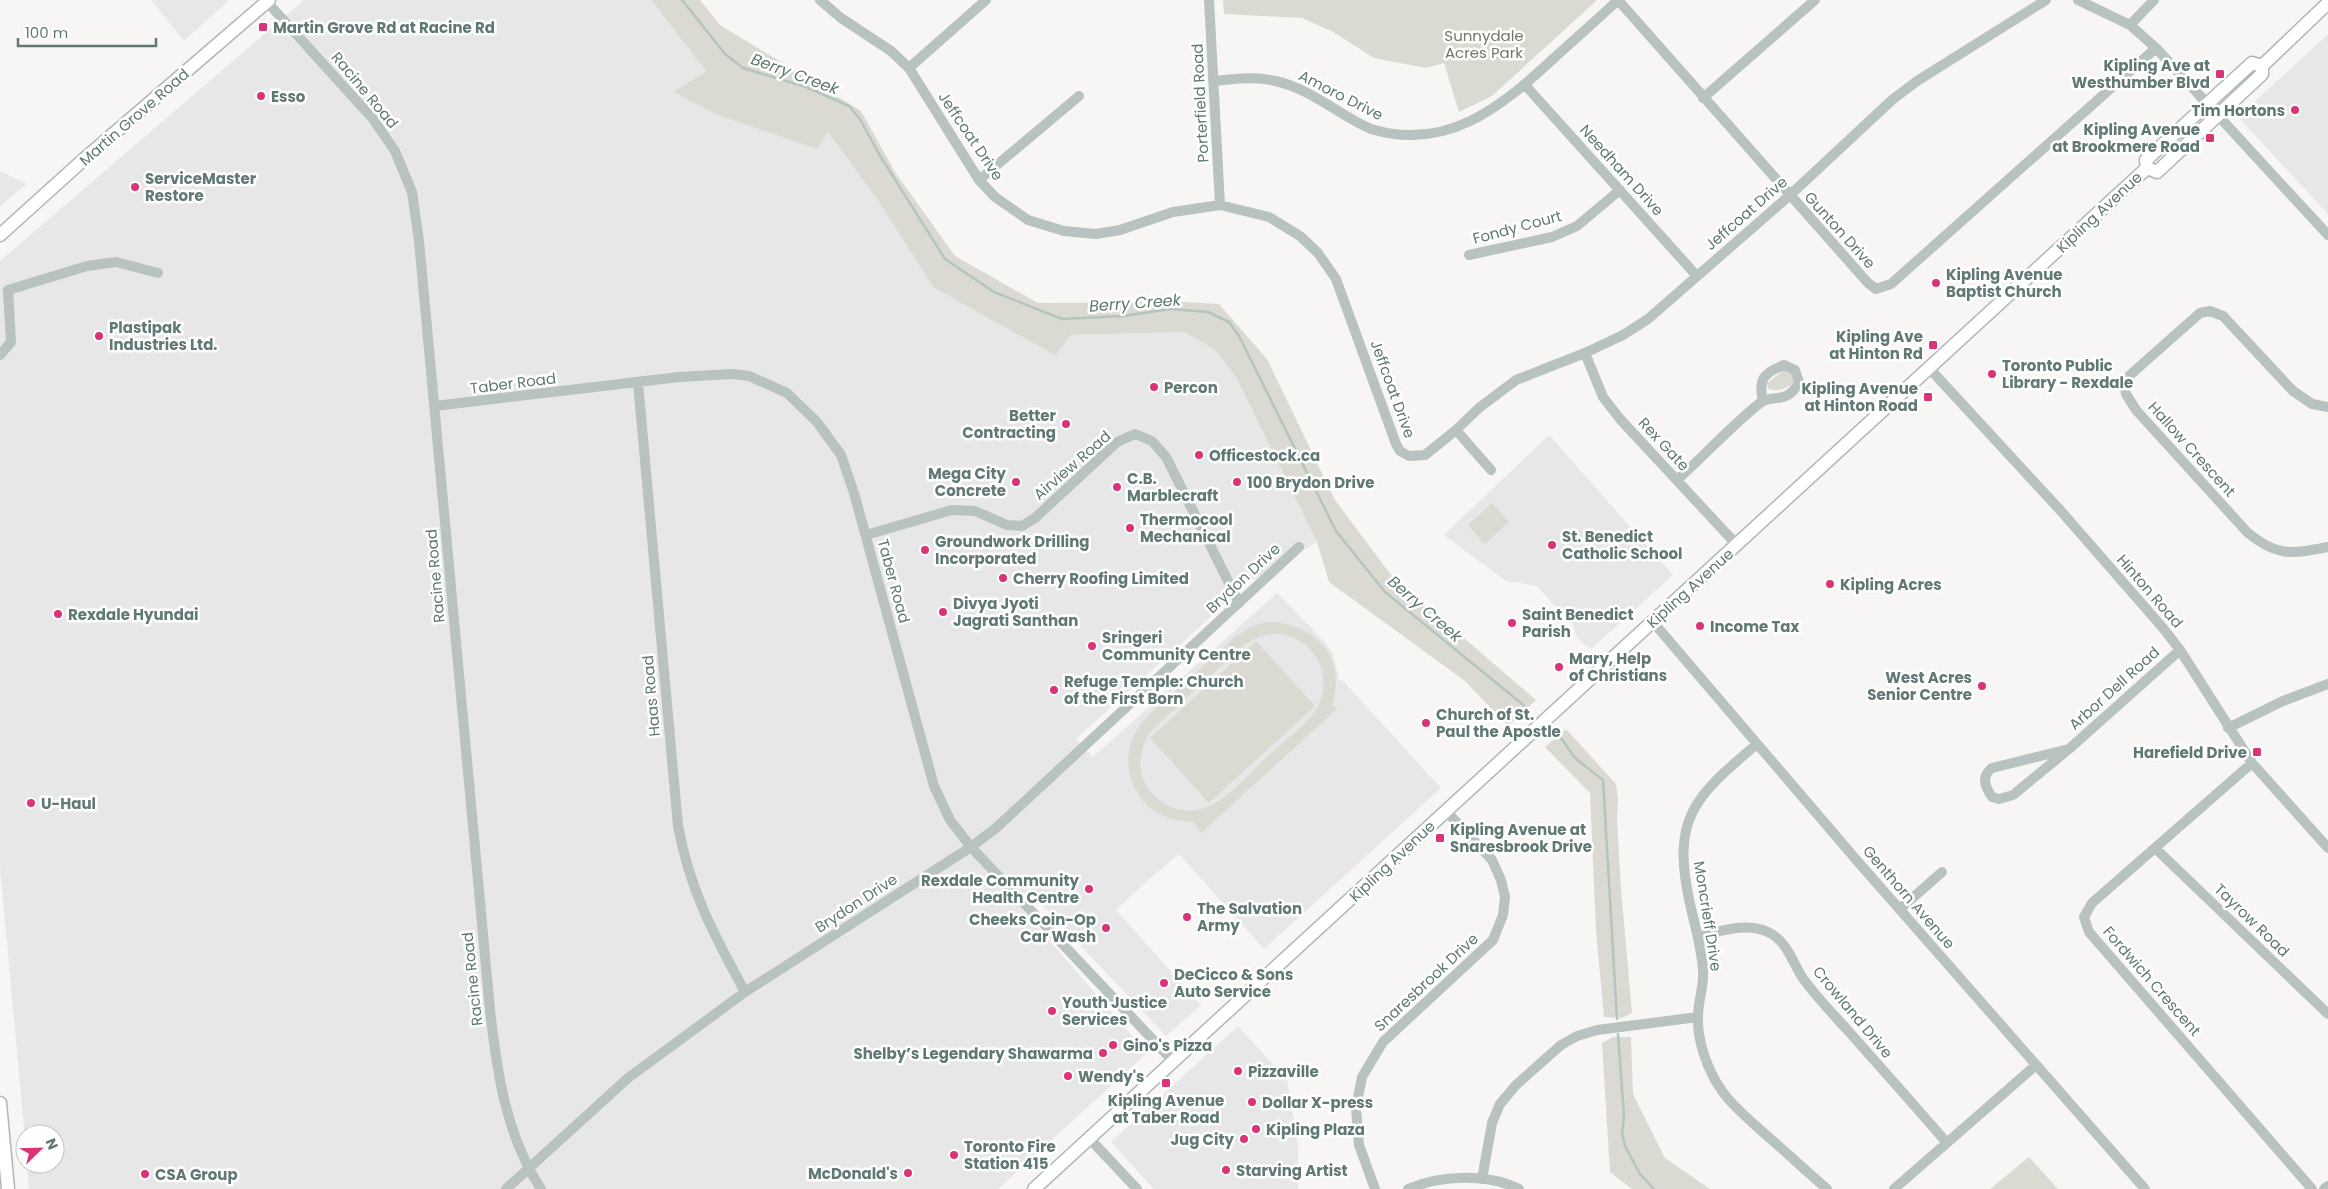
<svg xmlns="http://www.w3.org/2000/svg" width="2328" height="1189" viewBox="0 0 2328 1189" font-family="Poppins,sans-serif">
	<rect width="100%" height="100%" fill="#f8f6f5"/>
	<path fill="#e6e7e6" d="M 151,0 L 229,0 L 184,41 Z
		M 304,0 L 651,0 L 706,71 L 675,92 L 817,149 L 828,131 L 877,199 L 933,287 L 1071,335 L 1185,332 L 1216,351 L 1236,377 L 1317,542 L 1248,583 L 1076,739 L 1093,757 L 1277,593 L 1324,641 L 1333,654 L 1339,680 L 1343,681 L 1441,788 L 1264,949 L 1179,854 L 1148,880 L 1116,910 L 1201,1005 L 1166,1036 L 1028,890 L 1016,902 L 1147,1053 L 998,1189 L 29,1189 L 27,1164 L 55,1164 L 55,1134 L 25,1134 L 25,1139 L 0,867 L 0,261 Z
		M 2328,34 L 2328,214 L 2238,117 Z
		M 0,171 L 27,184 L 0,206 Z
		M 1549,435 L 1673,575 L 1592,648 L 1585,645 L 1576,636 L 1574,626 L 1537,586 L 1506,581 L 1444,535 Z
		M 1238,1026 L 1287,1080 L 1298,1146 L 1298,1189 L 1154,1189 L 1111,1142 Z"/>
	<path fill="#dbdad2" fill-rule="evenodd" d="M 651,0 L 700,0 L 720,25 L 861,111 L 895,172 L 955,256 L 1038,303 L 1184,302 L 1219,304 L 1267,359 L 1335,500 L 1391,575 L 1536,700 L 1508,726 L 1465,681 L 1329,582 L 1317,542 L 1236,377 L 1216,351 L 1185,332 L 1071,335 L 1055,355 L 933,287 L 877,199 L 828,132 L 817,149 L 713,113 L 674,92 L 706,71 Z
		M 1223,0 L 1597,0 L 1492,96 L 1459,112 L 1444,63 L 1426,68 L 1374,58 L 1333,32 L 1302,18 L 1224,14 Z
		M 1785,369 L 1790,370 L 1794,382 C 1788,389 1776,392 1768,389 L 1767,383 Z
		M 1492,503 L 1509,522 L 1485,544 L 1468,525 Z
		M 1265,622 C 1300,621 1335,642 1336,680 C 1336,688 1334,696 1333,704 L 1337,709 L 1201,833 L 1194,822 C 1170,821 1148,813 1136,790 C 1125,771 1126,746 1138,728 C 1145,716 1158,707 1168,698 C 1191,677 1214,657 1236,636 L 1250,627 ZM 1278,633 C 1316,640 1334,674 1317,709 C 1304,727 1284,741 1268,756 C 1243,779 1212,822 1174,808 C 1163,804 1154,797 1147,787 C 1136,770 1140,750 1149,733 L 1244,645 L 1261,636 Z
		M 1256,641 L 1315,706 L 1209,803 L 1150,738 Z
		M 1566,729 L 1616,784 L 1618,798 L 1617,819 L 1621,889 L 1632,1013 L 1622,1018 L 1604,1017 L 1596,931 L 1590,793 L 1545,747 Z
		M 1613,1037 L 1631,1037 L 1633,1094 L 1665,1158 L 1710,1189 L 1632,1189 L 1610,1172 L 1602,1043 Z
		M 2029,1157 L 2058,1189 L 1990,1189 Z"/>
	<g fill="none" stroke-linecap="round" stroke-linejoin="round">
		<path stroke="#b4c5be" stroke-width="2.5" d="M 682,0 L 725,54 L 743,68 L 806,87 L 849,106 L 860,119 L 879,154 L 945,259 L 994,292 L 1062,319 L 1123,316 L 1171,309 L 1208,312 L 1229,322 L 1239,336 L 1336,531 L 1385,592 L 1527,708
			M 1559,735 L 1575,758 L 1603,780 L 1617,1019
			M 1618,1034 L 1624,1116 L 1622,1134 L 1625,1146 L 1640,1174 L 1654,1189"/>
		<g stroke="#adb7b5" stroke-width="15">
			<path id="major" d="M 2147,168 L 2157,172 L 2262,74 L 2262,66 L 2328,3
				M 2147,168 L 2146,160 L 2252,63 L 2262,66
				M 0,235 L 82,161 L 269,0
				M 0,1103 L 8,1189
				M 1034,1189 L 2147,168"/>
		</g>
		<path stroke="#b8c2c0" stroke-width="10" d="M 820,0 L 841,18 L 891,51 L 909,68 L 979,180 L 995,197 L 1028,220 L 1064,231 L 1096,234 L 1120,230 L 1173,212 L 1220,205 L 1269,217 L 1300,236 L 1318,253 L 1336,279 L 1396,444 L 1400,451 L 1409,456 L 1425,455 L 1456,430 L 1479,408 L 1516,380 L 1585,353 L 1623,335 L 1648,319 L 1789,196 L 1892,100 L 1917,81 L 2046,0
			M 1209,0 L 1220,205
			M 1618,0 L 1868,283 L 1876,289 L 1891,284 L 2156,48
			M 2078,0 L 2130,25 L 2156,48 L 2328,235
			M 267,2 L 373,119 L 395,151 L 412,192 L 419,241 L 490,1010 C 497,1073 506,1135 541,1189
			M 2130,25 L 2154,0
			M 909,68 L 986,0
			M 1214,81 C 1234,79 1256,76 1275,81 C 1310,88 1339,115 1371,129 C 1447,152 1501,107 1553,59 C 1575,39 1597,20 1618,0
			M 1525,85 L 1696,275
			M 1703,98 L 1815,0
			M 979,180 L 1079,96
			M 1469,255 L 1552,237 L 1577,226 L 1620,190
			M 1585,353 L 1603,397 L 1620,419 L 1737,545
			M 0,355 L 11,342 L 8,290 L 87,266 L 116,262 L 158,273
			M 1930,369 L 2060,510 L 2163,628 L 2180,650 L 2252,763 L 2328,848
			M 638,383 L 678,826 C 690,891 714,935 745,992
			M 435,406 L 679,377 L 732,374 L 749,376 L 787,393 L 817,422 L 841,455 L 854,493 L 934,786 L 950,820 L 971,847 L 1173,1061
			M 2328,407 L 2312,404 L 2293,391 L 2223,316 L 2210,311 L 2200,313 L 2130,375 L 2124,383 L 2126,394 L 2136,410 L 2247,532 C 2277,557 2291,554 2328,547
			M 1456,430 L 1491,470
			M 1677,480 C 1705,455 1731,426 1760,403 C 1773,393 1787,406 1799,382 L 1795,370 L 1784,365 C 1763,373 1758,380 1763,401
			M 866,535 L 952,510 L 975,511 L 1007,525 L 1022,526 L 1035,518 L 1117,442 L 1135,434 L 1152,441 L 1166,457 L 1239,603
			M 1653,622 L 1859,863 L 2145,1189
			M 2228,728 L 2283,701 L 2328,684
			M 1757,744 C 1694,797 1671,818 1690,904 C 1695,926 1702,949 1703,971 C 1704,987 1698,1001 1698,1016 C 1697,1042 1708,1071 1722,1091 C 1734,1108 1750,1120 1765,1134 C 1786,1152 1806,1171 1827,1189
			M 2069,749 L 1992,768 C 1981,776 1985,787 1992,797 L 1999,799 L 2013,795 L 2069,749 L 2180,650
			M 2252,763 L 2092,903 L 2084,917 L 2089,932 L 2312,1189
			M 2155,848 L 2328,1014
			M 1900,909 L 1942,872
			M 1698,937 C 1720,931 1746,922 1768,932 C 1787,941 1792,961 1802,977 C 1816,997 1835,1016 1851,1034 C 1883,1070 1915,1106 1947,1143
			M 1089,1138 L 1137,1189
			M 1482,1179 L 1492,1123 L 1500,1104 L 1516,1085 L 1561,1045 L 1577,1036 L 1597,1030 L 1698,1017
			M 506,1189 L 628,1078 L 688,1034 L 745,992 L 971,847 L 996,828 L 1299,547
			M 1375,1189 L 1359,1145 L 1356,1108 L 1362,1077 L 1383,1042 L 1493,940 L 1503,915 L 1505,897 L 1501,880 L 1492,860 L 1446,811
			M 1408,1189 C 1441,1175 1487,1173 1519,1189
			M 1894,1189 L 2036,1065
			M 2324,1189 L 2328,1186"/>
		<use href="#major" stroke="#fff" stroke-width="12"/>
	</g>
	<g fill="#da3477" stroke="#fff" stroke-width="2">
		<rect x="258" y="22" width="10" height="10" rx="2.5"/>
		<rect x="2215" y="69" width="10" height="10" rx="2.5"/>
		<circle cx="261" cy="96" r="5"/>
		<circle cx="2295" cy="110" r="5"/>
		<rect x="2205" y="133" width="10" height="10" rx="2.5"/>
		<circle cx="135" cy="187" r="5"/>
		<circle cx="1936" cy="283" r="5"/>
		<circle cx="99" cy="336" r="5"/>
		<rect x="1928" y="340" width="10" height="10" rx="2.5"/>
		<circle cx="1992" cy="374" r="5"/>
		<circle cx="1154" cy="387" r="5"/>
		<rect x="1923" y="392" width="10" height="10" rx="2.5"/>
		<circle cx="1066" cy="424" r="5"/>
		<circle cx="1199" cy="455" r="5"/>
		<circle cx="1016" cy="482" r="5"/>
		<circle cx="1237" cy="482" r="5"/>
		<circle cx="1117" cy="487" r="5"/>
		<circle cx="1130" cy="528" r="5"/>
		<circle cx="1552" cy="545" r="5"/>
		<circle cx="925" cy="550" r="5"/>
		<circle cx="1003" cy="578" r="5"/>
		<circle cx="1830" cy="584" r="5"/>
		<circle cx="943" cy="612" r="5"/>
		<circle cx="58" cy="614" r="5"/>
		<circle cx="1512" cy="623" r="5"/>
		<circle cx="1700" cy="626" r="5"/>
		<circle cx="1092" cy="646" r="5"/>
		<circle cx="1559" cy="667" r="5"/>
		<circle cx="1982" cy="686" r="5"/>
		<circle cx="1054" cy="690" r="5"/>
		<circle cx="1426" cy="723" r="5"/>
		<rect x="2252" y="747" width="10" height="10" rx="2.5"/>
		<circle cx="31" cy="803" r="5"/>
		<rect x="1435" y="833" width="10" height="10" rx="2.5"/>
		<circle cx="1089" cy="889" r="5"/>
		<circle cx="1187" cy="917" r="5"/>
		<circle cx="1106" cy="928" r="5"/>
		<circle cx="1164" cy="983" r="5"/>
		<circle cx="1052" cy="1011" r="5"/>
		<circle cx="1113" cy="1045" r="5"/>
		<circle cx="1103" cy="1053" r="5"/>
		<circle cx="1238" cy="1071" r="5"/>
		<circle cx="1068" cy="1076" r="5"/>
		<rect x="1161" y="1078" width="10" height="10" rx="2.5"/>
		<circle cx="1252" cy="1102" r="5"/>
		<circle cx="1256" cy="1129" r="5"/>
		<circle cx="1244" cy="1139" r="5"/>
		<circle cx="954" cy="1155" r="5"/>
		<circle cx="1226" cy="1170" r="5"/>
		<circle cx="908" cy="1173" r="5"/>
		<circle cx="145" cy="1174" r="5"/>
	</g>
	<g text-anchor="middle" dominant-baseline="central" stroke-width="5" stroke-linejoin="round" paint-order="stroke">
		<g font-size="15" font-weight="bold" fill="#607974" stroke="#fff" text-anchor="start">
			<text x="273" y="27">Martin Grove Rd at Racine Rd</text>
			<text x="2210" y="65" text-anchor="end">Kipling Ave at<tspan x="2210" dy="17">Westhumber Blvd</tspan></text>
			<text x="271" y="96">Esso</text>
			<text x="2285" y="110" text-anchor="end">Tim Hortons</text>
			<text x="2200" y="129" text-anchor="end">Kipling Avenue<tspan x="2200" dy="17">at Brookmere Road</tspan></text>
			<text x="145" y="178">ServiceMaster<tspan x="145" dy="17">Restore</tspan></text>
			<text x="1946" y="274">Kipling Avenue<tspan x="1946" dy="17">Baptist Church</tspan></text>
			<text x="109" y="327">Plastipak<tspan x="109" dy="17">Industries Ltd.</tspan></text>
			<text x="1923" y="336" text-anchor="end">Kipling Ave<tspan x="1923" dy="17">at Hinton Rd</tspan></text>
			<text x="2002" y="365">Toronto Public<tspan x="2002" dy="17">Library - Rexdale</tspan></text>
			<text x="1164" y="387">Percon</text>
			<text x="1918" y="388" text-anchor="end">Kipling Avenue<tspan x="1918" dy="17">at Hinton Road</tspan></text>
			<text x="1056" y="415" text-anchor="end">Better<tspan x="1056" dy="17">Contracting</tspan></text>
			<text x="1209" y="455">Officestock.ca</text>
			<text x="1006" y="473" text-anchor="end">Mega City<tspan x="1006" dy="17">Concrete</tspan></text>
			<text x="1127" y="478">C.B.<tspan x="1127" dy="17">Marblecraft</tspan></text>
			<text x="1247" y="482">100 Brydon Drive</text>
			<text x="1140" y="519">Thermocool<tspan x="1140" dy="17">Mechanical</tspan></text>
			<text x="1562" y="536">St. Benedict<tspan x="1562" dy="17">Catholic School</tspan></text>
			<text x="935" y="541">Groundwork Drilling<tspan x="935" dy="17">Incorporated</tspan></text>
			<text x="1013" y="578">Cherry Roofing Limited</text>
			<text x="1840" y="584">Kipling Acres</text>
			<text x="953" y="603">Divya Jyoti<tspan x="953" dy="17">Jagrati Santhan</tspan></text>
			<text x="68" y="614">Rexdale Hyundai</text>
			<text x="1522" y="614">Saint Benedict<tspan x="1522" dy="17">Parish</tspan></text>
			<text x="1710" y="626">Income Tax</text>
			<text x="1102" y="637">Sringeri<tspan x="1102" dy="17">Community Centre</tspan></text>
			<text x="1569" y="658">Mary, Help<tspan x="1569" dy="17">of Christians</tspan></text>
			<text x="1972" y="677" text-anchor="end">West Acres<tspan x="1972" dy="17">Senior Centre</tspan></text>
			<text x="1064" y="681">Refuge Temple: Church<tspan x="1064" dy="17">of the First Born</tspan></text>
			<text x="1436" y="714">Church of St.<tspan x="1436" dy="17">Paul the Apostle</tspan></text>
			<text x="2247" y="752" text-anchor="end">Harefield Drive</text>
			<text x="41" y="803">U-Haul</text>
			<text x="1450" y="829">Kipling Avenue at<tspan x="1450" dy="17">Snaresbrook Drive</tspan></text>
			<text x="1079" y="880" text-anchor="end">Rexdale Community<tspan x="1079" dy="17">Health Centre</tspan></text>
			<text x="1197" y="908">The Salvation<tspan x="1197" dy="17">Army</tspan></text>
			<text x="1096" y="919" text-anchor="end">Cheeks Coin-Op<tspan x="1096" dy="17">Car Wash</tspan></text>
			<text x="1174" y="974">DeCicco &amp; Sons<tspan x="1174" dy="17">Auto Service</tspan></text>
			<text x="1062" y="1002">Youth Justice<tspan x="1062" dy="17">Services</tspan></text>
			<text x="1123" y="1045">Gino's Pizza</text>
			<text x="1093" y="1053" text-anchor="end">Shelby’s Legendary Shawarma</text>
			<text x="1248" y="1071">Pizzaville</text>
			<text x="1078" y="1076">Wendy's</text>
			<text x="1166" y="1100" text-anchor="middle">Kipling Avenue<tspan x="1166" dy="17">at Taber Road</tspan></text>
			<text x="1262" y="1102">Dollar X-press</text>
			<text x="1266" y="1129">Kipling Plaza</text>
			<text x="1234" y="1139" text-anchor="end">Jug City</text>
			<text x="964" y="1146">Toronto Fire<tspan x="964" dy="17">Station 415</tspan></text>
			<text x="1236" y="1170">Starving Artist</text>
			<text x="898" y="1173" text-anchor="end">McDonald's</text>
			<text x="155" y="1174">CSA Group</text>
		</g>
		<g font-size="15" fill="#747763" stroke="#fff">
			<text x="1484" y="35">Sunnydale<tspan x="1484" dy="17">Acres Park</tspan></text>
		</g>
		<g font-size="15" fill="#607974" stroke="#fff">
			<text transform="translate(365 90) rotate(50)">Racine Road</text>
			<text transform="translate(1341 95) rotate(27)">Amoro Drive</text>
			<text transform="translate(1200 103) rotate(-93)">Porterfield Road</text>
			<text transform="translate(134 117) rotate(-41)">Martin Grove Road</text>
			<text transform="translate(971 136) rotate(56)">Jeffcoat Drive</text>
			<text transform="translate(1622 170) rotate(48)">Needham Drive</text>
			<text transform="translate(2099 212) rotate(-43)">Kipling Avenue</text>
			<text transform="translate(1746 213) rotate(-41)">Jeffcoat Drive</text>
			<text transform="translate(1517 227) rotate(-15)">Fondy Court</text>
			<text transform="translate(1840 230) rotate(48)">Gunton Drive</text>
			<text transform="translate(513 383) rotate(-7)">Taber Road</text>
			<text transform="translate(1393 389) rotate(70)">Jeffcoat Drive</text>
			<text transform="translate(1664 444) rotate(47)">Rex Gate</text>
			<text transform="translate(2192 449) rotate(48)">Hallow Crescent</text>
			<text transform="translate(1072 465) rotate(-41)">Airview Road</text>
			<text transform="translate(435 576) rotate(-95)">Racine Road</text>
			<text transform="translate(1243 578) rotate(-43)">Brydon Drive</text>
			<text transform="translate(894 581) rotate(75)">Taber Road</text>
			<text transform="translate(1690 588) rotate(-42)">Kipling Avenue</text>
			<text transform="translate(2150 591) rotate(49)">Hinton Road</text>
			<text transform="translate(2114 688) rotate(-42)">Arbor Dell Road</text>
			<text transform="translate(651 696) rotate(-95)">Haas Road</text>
			<text transform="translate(1392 861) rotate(-43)">Kipling Avenue</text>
			<text transform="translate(1909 897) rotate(49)">Genthorn Avenue</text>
			<text transform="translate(856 903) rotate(-33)">Brydon Drive</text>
			<text transform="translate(1708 916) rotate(81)">Moncrieff Drive</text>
			<text transform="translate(2252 920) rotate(44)">Tayrow Road</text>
			<text transform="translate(472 979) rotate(-96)">Racine Road</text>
			<text transform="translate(2152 981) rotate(49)">Fordwich Crescent</text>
			<text transform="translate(1426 982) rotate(-43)">Snaresbrook Drive</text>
			<text transform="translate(1853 1012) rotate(50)">Crowland Drive</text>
		</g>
		<g font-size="16" font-style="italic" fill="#5f7970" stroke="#fff">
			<text transform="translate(795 74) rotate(20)">Berry Creek</text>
			<text transform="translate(1135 303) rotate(-4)">Berry Creek</text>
			<text transform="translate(1425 609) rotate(41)">Berry Creek</text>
		</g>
	</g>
	<g transform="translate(40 1149) rotate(67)"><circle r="24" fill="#ffffff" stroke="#bfc9c7"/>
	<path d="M0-4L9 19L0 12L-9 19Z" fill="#da3477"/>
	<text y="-8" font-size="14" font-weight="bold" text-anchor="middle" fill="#607974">N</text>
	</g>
	<path d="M18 38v8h138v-8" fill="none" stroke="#607974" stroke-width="2.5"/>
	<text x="25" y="38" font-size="15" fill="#607974" stroke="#ffffff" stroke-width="4" paint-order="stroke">100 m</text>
</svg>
